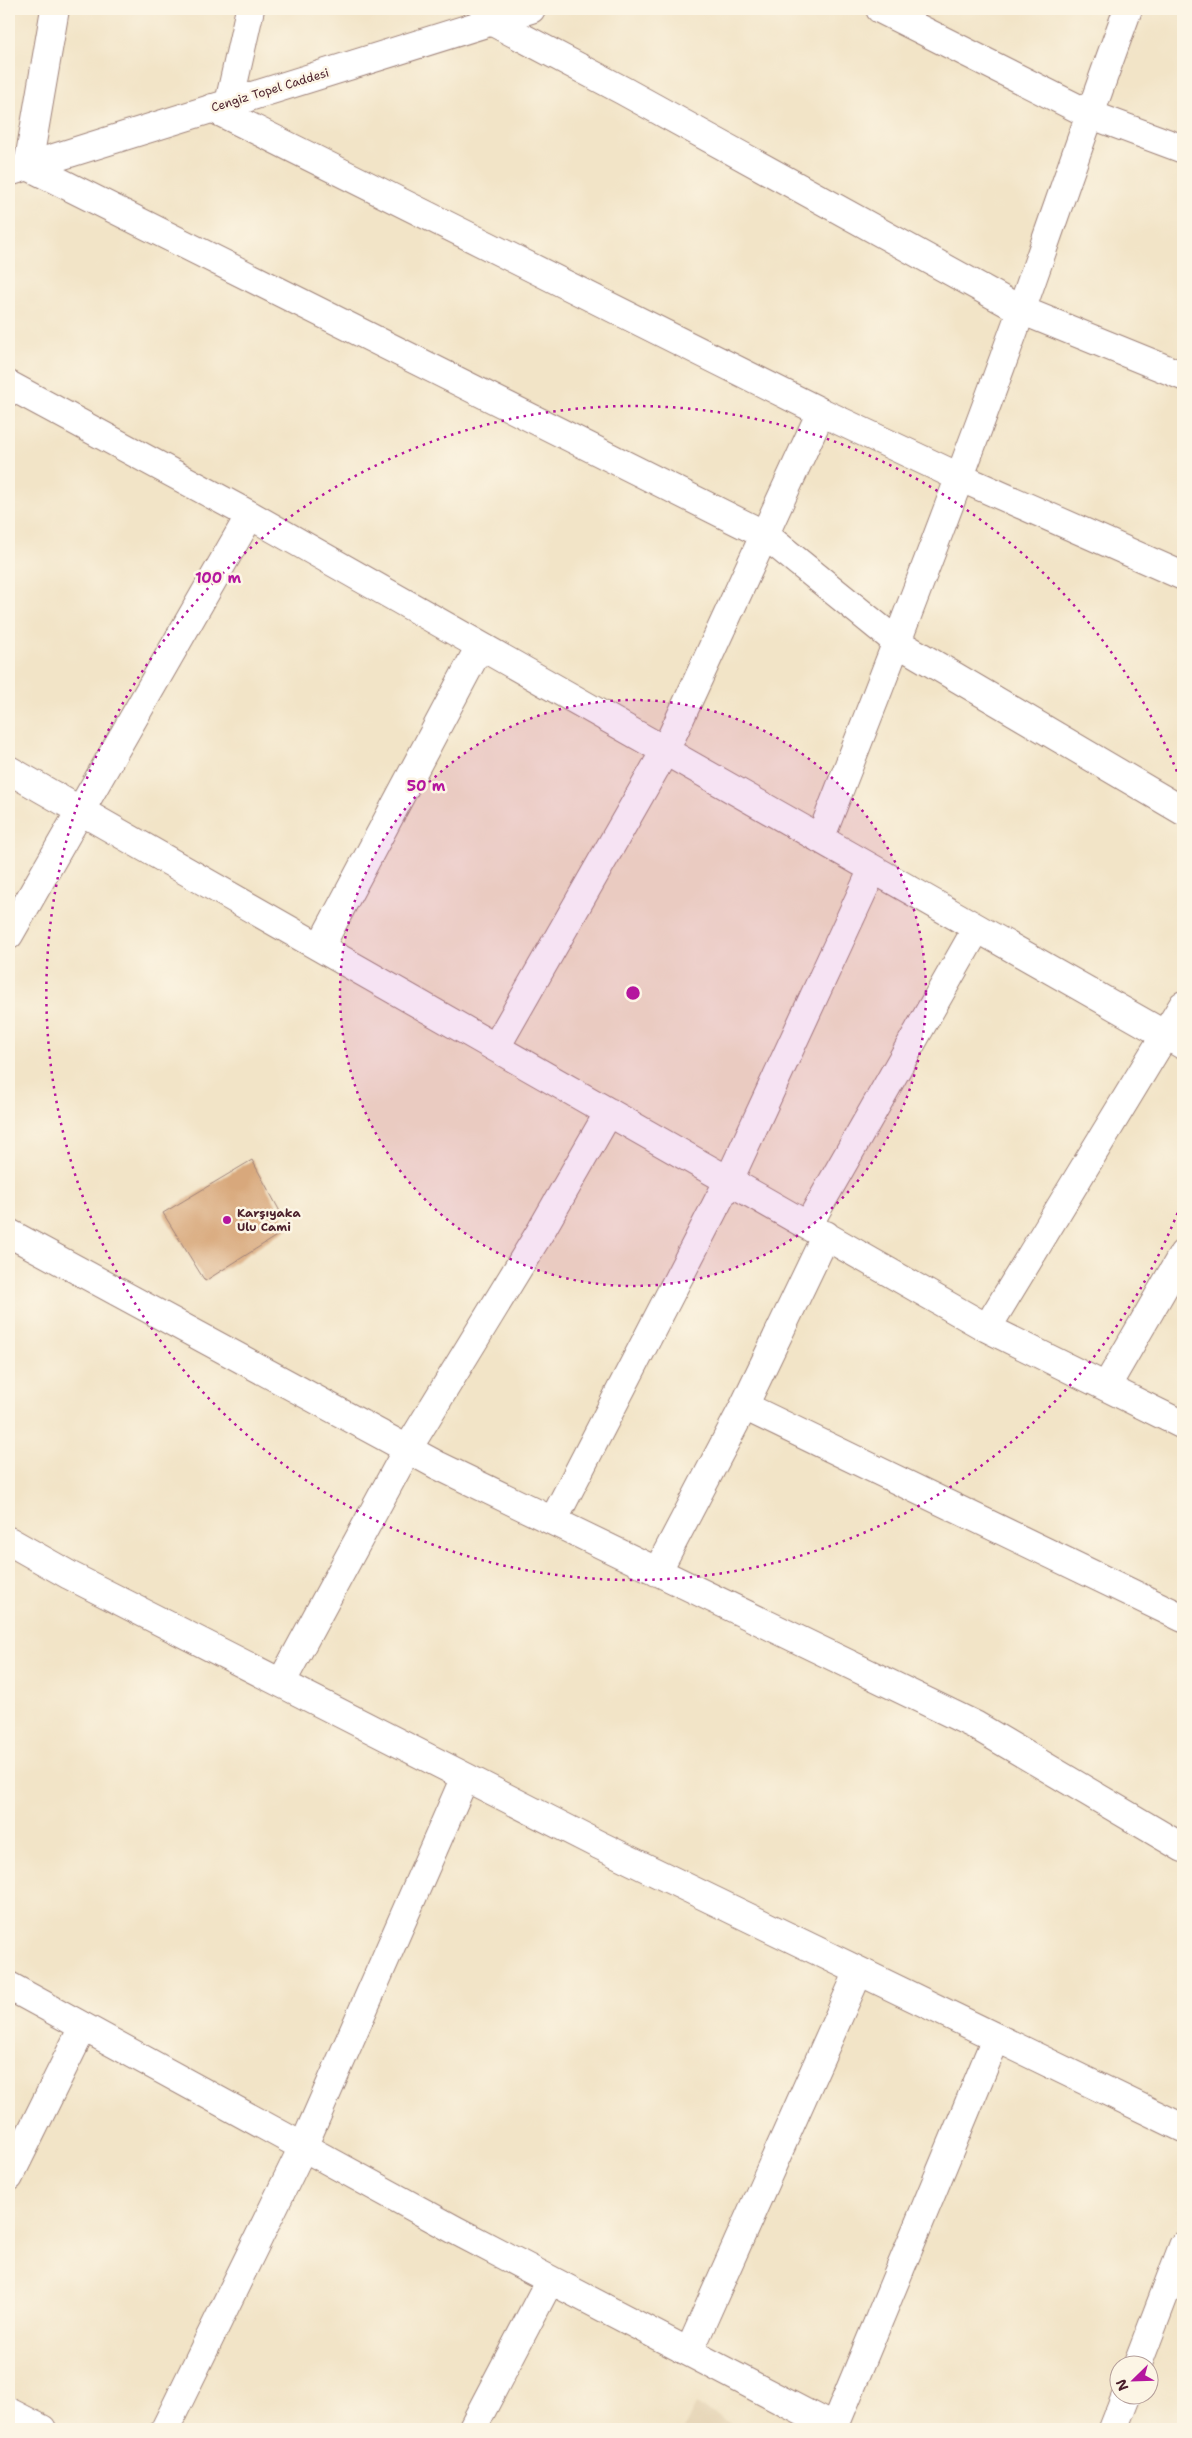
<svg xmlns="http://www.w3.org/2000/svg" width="1192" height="2438" viewBox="0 0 1192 2438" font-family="'Shantell Sans',sans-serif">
	<rect width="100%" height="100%" fill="#fcf5e5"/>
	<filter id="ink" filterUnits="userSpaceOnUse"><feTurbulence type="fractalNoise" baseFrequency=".02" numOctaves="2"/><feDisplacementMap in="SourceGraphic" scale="10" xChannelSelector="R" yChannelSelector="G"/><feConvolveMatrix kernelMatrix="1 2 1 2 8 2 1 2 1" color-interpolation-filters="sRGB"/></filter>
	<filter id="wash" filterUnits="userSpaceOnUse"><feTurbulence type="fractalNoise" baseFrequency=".0096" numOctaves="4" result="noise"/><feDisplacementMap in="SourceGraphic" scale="20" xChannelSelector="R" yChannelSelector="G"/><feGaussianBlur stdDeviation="1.12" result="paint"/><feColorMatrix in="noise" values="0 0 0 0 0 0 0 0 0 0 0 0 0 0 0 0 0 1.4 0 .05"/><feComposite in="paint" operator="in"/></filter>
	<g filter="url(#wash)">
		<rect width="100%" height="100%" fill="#f2e4c7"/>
		<path fill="#e6d5b7" d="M 696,2404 L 740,2429 L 684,2429 Z"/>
		<g id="blocks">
			<path fill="#d8a87c" d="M 252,1160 L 289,1228 L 205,1281 L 163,1213 Z"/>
		</g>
	</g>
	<g filter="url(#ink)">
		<use href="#blocks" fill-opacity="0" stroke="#9e8279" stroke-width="1"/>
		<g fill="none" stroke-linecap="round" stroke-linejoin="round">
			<g stroke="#9e8279" stroke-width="30">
				<path id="minor" d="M 55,9 L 28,166 L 765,535 L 898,643 L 1183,811
					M 493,9 L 491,21 L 622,90 L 1021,310 L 1183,376
					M 880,9 L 1089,114 L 1183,149
					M 229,103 L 250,9
					M 212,108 L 821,412 L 959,477 L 1183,576
					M 9,385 L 250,515 L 1183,1045
					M 9,770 L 987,1328 L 1183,1425
					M 820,839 C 889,664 957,488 1021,311 C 1057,210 1091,109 1128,9
					M 9,935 L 250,515
					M 320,947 L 480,646
					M 496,1047 L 665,751 L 821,412
					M 808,1225 L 977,928
					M 9,1233 L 437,1465 L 975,1725 L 1183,1848
					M 987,1328 L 1183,1005
					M 1106,1387 L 1183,1254
					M 744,1406 L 1183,1618
					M 553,1521 L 729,1180 L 873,869
					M 9,1541 L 69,1575 L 599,1845 L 1183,2128
					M 657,1572 L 744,1406 L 826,1235
					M 281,1683 L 407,1450 L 542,1229 L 609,1112
					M 9,1986 L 455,2230 L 836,2429
					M 9,2177 L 83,2027
					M 689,2352 L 859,1971
					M 1137,2366 L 1183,2246
					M 9,2412 L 42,2429
					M 834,2428 L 996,2038
					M 165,2429 L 303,2147 L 465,1777
					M 472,2429 L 550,2280
					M 1113,2429 L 1126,2396"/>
			</g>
			<g stroke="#9e8279" stroke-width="30">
				<path id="major" d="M 9,172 L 531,9"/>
			</g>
			<use href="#minor" stroke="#fff" stroke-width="28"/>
			<use href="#major" stroke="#fff" stroke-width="28"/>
		</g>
	</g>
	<circle cx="633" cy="993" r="293" fill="#b5179e" fill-opacity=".12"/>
	<g fill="none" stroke="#b5179e" stroke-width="2.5" stroke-dasharray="2.5 5">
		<circle cx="633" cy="993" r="293"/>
		<path d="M1183 1199A587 587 0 1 1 1183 787"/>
	</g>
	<circle fill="#b5179e" stroke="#fcf5e5" stroke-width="2" cx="227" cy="1220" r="5"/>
	<g text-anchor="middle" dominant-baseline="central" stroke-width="5" stroke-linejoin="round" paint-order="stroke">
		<g font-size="12" fill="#4a1f2b" stroke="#fcf5e5">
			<text transform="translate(270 90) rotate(-17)">Cengiz Topel Caddesi</text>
		</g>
		<g font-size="12" font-weight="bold" fill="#4a1f2b" stroke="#fcf5e5" text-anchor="start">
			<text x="237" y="1213">Karşıyaka<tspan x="237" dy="14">Ulu Cami</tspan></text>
		</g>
	</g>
	<circle cx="633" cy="993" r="8" fill="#b5179e" stroke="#fcf5e5" stroke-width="2.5"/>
	<g font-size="15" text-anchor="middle" font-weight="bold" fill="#b5179e" stroke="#fcf5e5" stroke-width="5" stroke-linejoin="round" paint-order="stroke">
		<text x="218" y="583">100 m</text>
		<text x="426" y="791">50 m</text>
	</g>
	<rect width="1192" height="2438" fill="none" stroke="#fcf5e5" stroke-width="30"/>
	<g transform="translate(1134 2380) rotate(247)"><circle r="24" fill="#fcf5e5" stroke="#b59f9b"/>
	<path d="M0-4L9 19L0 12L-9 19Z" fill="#b5179e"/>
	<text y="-8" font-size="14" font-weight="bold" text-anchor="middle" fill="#4a1f2b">N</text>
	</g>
</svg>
